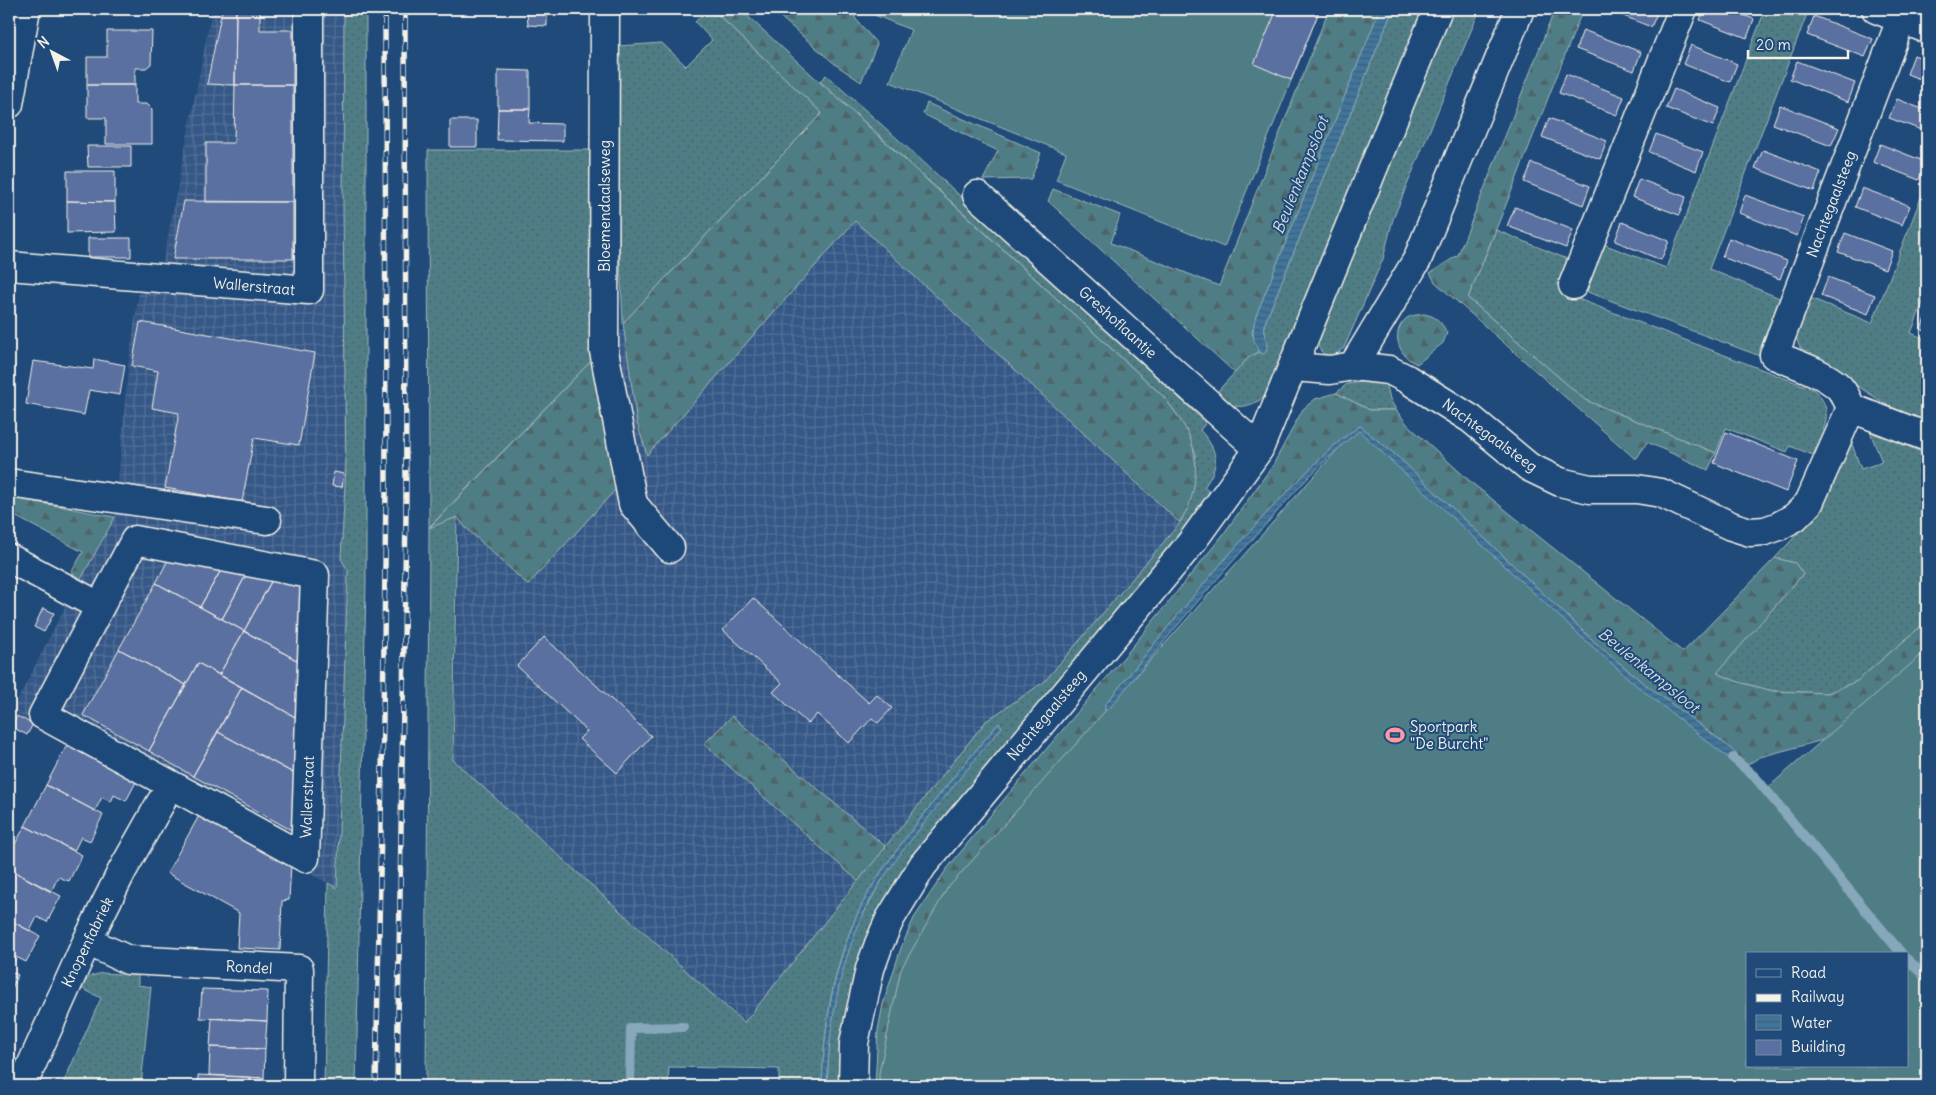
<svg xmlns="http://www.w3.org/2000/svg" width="1936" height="1095" viewBox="0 0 1936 1095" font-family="Delius,sans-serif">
	<defs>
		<pattern id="industrial-grid" width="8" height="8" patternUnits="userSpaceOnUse" patternTransform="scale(1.25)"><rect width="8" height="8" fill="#355887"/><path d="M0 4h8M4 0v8" fill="none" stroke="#537098"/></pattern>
		<pattern id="grass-dots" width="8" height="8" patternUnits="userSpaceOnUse" patternTransform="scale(1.25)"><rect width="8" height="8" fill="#507d86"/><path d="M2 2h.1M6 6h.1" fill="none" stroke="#4d6569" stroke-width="1.8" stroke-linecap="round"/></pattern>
		<pattern id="forest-firs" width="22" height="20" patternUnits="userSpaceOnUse" patternTransform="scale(1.25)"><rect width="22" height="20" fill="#507d86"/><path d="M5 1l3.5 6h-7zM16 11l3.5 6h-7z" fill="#4d6569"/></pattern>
		<pattern id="water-rules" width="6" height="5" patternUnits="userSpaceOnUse" patternTransform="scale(1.25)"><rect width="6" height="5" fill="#3f759c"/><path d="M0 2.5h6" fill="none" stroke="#445e71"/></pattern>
	</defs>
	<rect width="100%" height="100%" fill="#1f4a7a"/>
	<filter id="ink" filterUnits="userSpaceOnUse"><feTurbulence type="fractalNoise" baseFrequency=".02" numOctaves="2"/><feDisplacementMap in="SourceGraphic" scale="10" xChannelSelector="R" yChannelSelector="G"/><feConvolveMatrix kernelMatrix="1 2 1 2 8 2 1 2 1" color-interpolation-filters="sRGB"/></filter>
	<g filter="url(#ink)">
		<path fill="url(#industrial-grid)" d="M 212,9 L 345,9 L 356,541 L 344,892 L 12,711 L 66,605 L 115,517 L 128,368 L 139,291 L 163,261 Z
			M 825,116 L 1210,500 L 747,1038 L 454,768 L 459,501 Z"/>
		<path fill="url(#grass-dots)" stroke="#a2b7b7" d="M 344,9 L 366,9 L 366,581 L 356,1086 L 324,1086 L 328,883 L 337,888 L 348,570 L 341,559 L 346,466 L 343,208 Z
			M 708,9 L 712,9 L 822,113 L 623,323 L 616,172 L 617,46 L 662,43 L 686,66 L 712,40 L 695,22 Z
			M 1393,9 L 1424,9 L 1269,394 C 1250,408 1233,413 1215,394 L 1249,357 L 1259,352 L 1263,354 L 1267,347 L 1264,325 Z
			M 1449,9 L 1480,9 L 1393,219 L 1383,259 L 1344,348 L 1336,354 L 1328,357 C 1318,350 1316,346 1319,334 Z
			M 1748,9 L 1809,9 L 1709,269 L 1782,299 L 1760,356 L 1585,291 L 1603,244 L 1666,268 L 1763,15 Z
			M 826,75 L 919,158 L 1206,423 L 1200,430 C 1218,450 1221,465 1204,487 L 1213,495 L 1187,528 L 963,796 L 841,1054 L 839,1086 L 827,1086 C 829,1027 837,967 864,913 C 897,846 953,785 1001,728 L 1000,724 L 998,724 C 969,758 941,792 914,827 C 893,855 872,882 858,913 C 832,968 824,1027 822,1086 L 779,1086 L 779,1069 L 669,1067 L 668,1086 L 426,1086 L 429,528 L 428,150 L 591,150 L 592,360 L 430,526 L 457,517 L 453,760 L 744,1023 L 986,721 L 1044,682 L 1180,523 L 1183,517 L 1196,455 L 1188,434 L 1176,413 L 1163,396 L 820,81 Z
			M 1927,182 L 1927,292 L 1911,333 L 1927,340 L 1927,421 L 1889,406 L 1805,353 C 1787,337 1802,315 1808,297 L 1872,323 Z
			M 1496,230 L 1572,261 L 1560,292 L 1813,389 C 1837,410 1823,430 1813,455 L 1790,446 L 1787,452 L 1726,428 L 1716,453 L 1585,400 L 1468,298 Z
			M 1367,381 L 1383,383 L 1387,386 L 1390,399 L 1396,410 L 1370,410 L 1336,393 L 1347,384 Z
			M 1870,432 L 1927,454 L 1927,621 L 1857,681 L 1828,693 L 1773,691 L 1738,682 L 1716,673 L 1803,574 L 1795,563 L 1775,558 L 1818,512 L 1825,501 L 1850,439 L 1861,469 L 1882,462 Z
			M 102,973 L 138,975 L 138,985 L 151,987 L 141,1086 L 62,1086 L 101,998 L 79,987 L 91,976 Z"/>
		<path fill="url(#forest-firs)" stroke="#a2b7b7" d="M 712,9 L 740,9 L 1163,396 C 1187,427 1200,446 1194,486 C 1192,498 1187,513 1179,522 L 855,221 L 647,455 L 637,423 L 623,323 L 822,113 Z
			M 771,9 L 857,9 L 855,18 L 877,44 L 861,82 L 836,65 Z
			M 1329,9 L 1380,9 L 1256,316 L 1252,333 L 1259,352 L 1249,357 L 1235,373 L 1048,201 L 1053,189 L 1120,215 L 1111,243 L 1219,286 Z
			M 1555,9 L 1583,9 L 1514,185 L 1468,298 L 1585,400 L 1716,453 L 1708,470 L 1647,442 L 1637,458 L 1634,458 L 1435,282 L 1430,273 L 1458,255 Z
			M 927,103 L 1041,153 L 1031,179 L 983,180 L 998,151 L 923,114 Z
			M 1423,314 C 1435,315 1442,322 1447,333 L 1443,343 L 1417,364 C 1399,357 1389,332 1407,318 C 1411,315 1418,315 1423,314 Z
			M 592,360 L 606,423 L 617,488 L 528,585 L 466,528 L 457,517 L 429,528 Z
			M 1336,393 L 1370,410 L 1396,410 L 1408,425 L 1472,483 L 1683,652 L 1775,558 L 1795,563 L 1803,574 L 1717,673 L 1738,682 L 1773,691 L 1828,693 L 1857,681 L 1927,621 L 1927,655 L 1834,737 L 1760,757 L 1747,765 L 1728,746 L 1642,682 L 1599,646 L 1398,457 L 1360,426 C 1338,439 1313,466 1295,484 C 1226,553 1166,630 1104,706 L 1105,710 L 1110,708 L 1053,771 L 887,1086 L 875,1086 L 878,1030 L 883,1004 L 901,948 L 914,918 L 946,870 L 984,823 L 1124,657 L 1222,536 L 1273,465 L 1303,409 L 1315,399 Z
			M 9,497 L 115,517 L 81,579 L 71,573 L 83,552 L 9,513 Z
			M 732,716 L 886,847 L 858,881 L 704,744 Z"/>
		<path fill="#507d86" stroke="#a2b7b7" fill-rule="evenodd" d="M 860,9 L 1320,9 L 1224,247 L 1056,180 L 1066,153 L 890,82 L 911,30 Z
			M 1363,429 L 1641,685 L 1739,762 L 1765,790 L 1927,650 L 1927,1086 L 879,1086 L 879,1073 L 901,969 L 947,889 L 1354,431 ZM 1747,954 L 1907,954 L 1907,1066 L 1747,1066 Z"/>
		<path fill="url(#water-rules)" stroke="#87a7ba" d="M 1380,9 L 1393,9 L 1264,325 L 1267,347 L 1266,352 L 1263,354 C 1251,346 1252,328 1256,316 Z
			M 1360,426 L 1398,457 L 1599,646 L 1642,682 L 1728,746 L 1747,765 L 1741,768 L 1636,685 L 1576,632 L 1359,431 C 1322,460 1291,496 1260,531 C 1208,588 1158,648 1110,708 L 1106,710 L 1104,706 C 1165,631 1224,555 1292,487 C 1312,467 1337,440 1360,426 Z
			M 998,724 L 1002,726 L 1001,728 C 973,762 945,796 918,831 C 897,858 876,885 862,917 C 838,971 829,1027 827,1086 L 822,1086 C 824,1027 833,968 858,913 C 872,882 893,855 914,827 C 941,792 969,758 998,724 Z"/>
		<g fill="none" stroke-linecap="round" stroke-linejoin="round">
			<path stroke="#87a7ba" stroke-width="10" d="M 1733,758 L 1755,777 L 1902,954
				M 1907,959 L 1927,978
				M 630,1086 L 631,1028 L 683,1027"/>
		</g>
		<path fill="#5a70a0" stroke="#f4f1e8" d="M 1277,9 L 1307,9 L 1318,14 L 1291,80 L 1254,64 Z
			M 1606,9 L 1659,9 L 1651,27 Z
			M 1704,9 L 1727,9 L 1754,19 L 1747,38 L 1700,20 Z
			M 222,10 L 236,10 L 235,85 L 207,84 Z
			M 236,10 L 260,10 L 260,30 L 293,30 L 293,85 L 235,85 Z
			M 527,12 L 547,12 L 547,26 L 528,25 Z
			M 1814,16 L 1873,39 L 1865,57 L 1807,35 Z
			M 1583,30 L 1641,52 L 1634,71 L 1576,49 Z
			M 107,31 L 152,31 L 151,64 L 146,68 L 135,68 L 135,85 L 87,85 L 87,57 L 107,57 Z
			M 1691,45 L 1737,64 L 1730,82 L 1683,64 Z
			M 1914,55 L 1927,60 L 1927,82 L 1907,74 Z
			M 1797,61 L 1855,83 L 1848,102 L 1790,79 Z
			M 498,70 L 530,71 L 530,109 L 498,109 Z
			M 1566,74 L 1624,97 L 1617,115 L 1559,93 Z
			M 87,85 L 135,85 L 135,104 L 147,104 L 152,109 L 152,144 L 106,144 L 106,118 L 87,118 Z
			M 235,85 L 293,85 L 293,202 L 206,202 L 206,143 L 234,143 Z
			M 1674,89 L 1720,108 L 1713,126 L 1666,108 Z
			M 1897,99 L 1927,111 L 1927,132 L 1889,118 Z
			M 1780,105 L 1839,128 L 1831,146 L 1773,124 Z
			M 498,109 L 530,109 L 529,123 L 563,124 L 563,141 L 497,140 Z
			M 1549,118 L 1607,141 L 1600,159 L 1542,137 Z
			M 450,120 L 477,120 L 477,147 L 450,147 Z
			M 1656,134 L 1703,152 L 1696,171 L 1649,152 Z
			M 1880,144 L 1926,162 L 1919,180 L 1873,162 Z
			M 87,146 L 131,146 L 131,167 L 88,167 Z
			M 1763,150 L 1821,172 L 1814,191 L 1755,168 Z
			M 1532,163 L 1590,186 L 1583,205 L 1524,182 Z
			M 67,171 L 115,171 L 115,202 L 67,201 Z
			M 1639,179 L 1686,197 L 1679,215 L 1632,197 Z
			M 1862,188 L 1910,206 L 1902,225 L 1855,207 Z
			M 1745,195 L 1804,217 L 1797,236 L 1739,213 Z
			M 67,201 L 115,202 L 116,232 L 67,233 Z
			M 184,201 L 293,202 L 293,259 L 173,259 Z
			M 1515,207 L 1573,230 L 1566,248 L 1507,226 Z
			M 1622,222 L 1669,241 L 1661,260 L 1615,241 Z
			M 1845,233 L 1892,251 L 1885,269 L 1838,252 Z
			M 88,238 L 131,238 L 131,257 L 88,257 Z
			M 1729,238 L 1787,261 L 1780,279 L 1722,257 Z
			M 1828,277 L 1875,295 L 1868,314 L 1821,296 Z
			M 1927,313 L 1927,332 L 1921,329 Z
			M 140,322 L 315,353 L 299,445 L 254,438 L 242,502 L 165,488 L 179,413 L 152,408 L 158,371 L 132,366 Z
			M 94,359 L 125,365 L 120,395 L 89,390 L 84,415 L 26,404 L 33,361 L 93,369 Z
			M 1726,432 L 1798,461 L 1786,492 L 1714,463 Z
			M 334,472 L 344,474 L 342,487 L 332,486 Z
			M 168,560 L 221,570 L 200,607 L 156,583 Z
			M 221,570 L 246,575 L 222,619 L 200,607 Z
			M 246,575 L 272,580 L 244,631 L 222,619 Z
			M 272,580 L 303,586 L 300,662 L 244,631 Z
			M 156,583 L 244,631 L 219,675 L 198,663 L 186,685 L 119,649 Z
			M 753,598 L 869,703 L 877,695 L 892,708 L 878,723 L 872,718 L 849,743 L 817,714 L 808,724 L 773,692 L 782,683 L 723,630 Z
			M 43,608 L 54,613 L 44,632 L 34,627 Z
			M 244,631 L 300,662 L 297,718 L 219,675 Z
			M 544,637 L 651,736 L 617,773 L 579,739 L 587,731 L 517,666 Z
			M 119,649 L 186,685 L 149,751 L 83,715 Z
			M 198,663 L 242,687 L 193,776 L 149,751 Z
			M 242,687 L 297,718 L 295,774 L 218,732 Z
			M 17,716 L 33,724 L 27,735 L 12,727 Z
			M 218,732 L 295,774 L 293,831 L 193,776 Z
			M 67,745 L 136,782 L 126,801 L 114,795 L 111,802 L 102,797 L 95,811 L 46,785 Z
			M 46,785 L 103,815 L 90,841 L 81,837 L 74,851 L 25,826 Z
			M 200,814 L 291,864 L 289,900 L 282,901 L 280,950 L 237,948 L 239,913 L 167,873 Z
			M 25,826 L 82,855 L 69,881 L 58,877 L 51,892 L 9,869 L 9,855 Z
			M 9,869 L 61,896 L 47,922 L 37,917 L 30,931 L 9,920 Z
			M 9,920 L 40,936 L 26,962 L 16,957 L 9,971 Z
			M 9,970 L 18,975 L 9,995 Z
			M 202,989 L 268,991 L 267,1021 L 200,1018 Z
			M 212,1018 L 267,1021 L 265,1049 L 210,1047 Z
			M 210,1047 L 265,1049 L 264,1078 L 209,1075 Z
			M 198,1075 L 264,1078 L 264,1086 L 198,1086 Z"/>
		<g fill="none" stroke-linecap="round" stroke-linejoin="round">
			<g stroke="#f4f1e8" stroke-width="31">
				<path id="minor" d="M 605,9 L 604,351 L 633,504 L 670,548
					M 1876,9 L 1927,29
					M 9,104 L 26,9
					M 977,195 L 1259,449
					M 9,266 L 309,290 L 309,9
					M 1573,285 L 1683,9
					M 1353,366 L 1417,260 L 1520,9
					M 1294,367 L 1330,370 L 1353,366 L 1389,370 L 1407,379 L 1471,419 L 1529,467 L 1560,482 L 1590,489 L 1637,489 L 1661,493 L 1731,526 L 1750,532 L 1765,531 L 1779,526 L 1795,517 L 1809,503 L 1851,408 L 1927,437
					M 1851,408 C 1848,400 1844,393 1839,387 C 1822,372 1795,364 1774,355 L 1905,9
					M 9,483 L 267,520
					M 135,540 L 315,575 L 305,858 L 43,715 Z
					M 9,558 L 99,606
					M 87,941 L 128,960 L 299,969 L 298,1086
					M 22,1086 L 87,941 L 122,871 L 161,802
					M 853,1086 L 854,1043 L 870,969 L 879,944 L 890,919 L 923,865 L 1191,543 L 1259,449 L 1438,9"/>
			</g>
			<use href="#minor" stroke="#1f4a7a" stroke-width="28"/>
			<g stroke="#f4f1e8" stroke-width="5.5">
				<path id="rail" d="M 376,1086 L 383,720 L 386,490 L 385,9
					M 397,1086 L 406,513 L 405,9"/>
			</g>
			<use href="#rail" stroke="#1f4a7a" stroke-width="4" stroke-dasharray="11" stroke-linecap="butt"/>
		</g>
	</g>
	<defs>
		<g id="stadium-bare" transform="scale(1.5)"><path d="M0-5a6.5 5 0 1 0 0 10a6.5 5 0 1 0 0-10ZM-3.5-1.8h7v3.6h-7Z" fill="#ff9aa2" stroke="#1f4a7a" stroke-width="2.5" paint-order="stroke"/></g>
	</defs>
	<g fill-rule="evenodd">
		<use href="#stadium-bare" x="1395" y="735"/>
	</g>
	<g text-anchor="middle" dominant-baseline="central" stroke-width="4" stroke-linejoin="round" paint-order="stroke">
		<g font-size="15" fill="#f4f1e8" stroke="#1f4a7a">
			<text transform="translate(1831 204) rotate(-69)">Nachtegaalsteeg</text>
			<text transform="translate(604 206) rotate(-90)">Bloemendaalseweg</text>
			<text transform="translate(254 286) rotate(5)">Wallerstraat</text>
			<text transform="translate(1118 322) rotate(42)">Greshoflaantje</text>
			<text transform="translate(1490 435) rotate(36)">Nachtegaalsteeg</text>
			<text transform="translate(1046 715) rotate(-50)">Nachtegaalsteeg</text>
			<text transform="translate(307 797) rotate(-88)">Wallerstraat</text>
			<text transform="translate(87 942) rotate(-64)">Knopenfabriek</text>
			<text transform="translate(249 967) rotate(3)">Rondel</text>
		</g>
		<g font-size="15" fill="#f4f1e8" stroke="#1f4a7a" text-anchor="start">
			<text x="1410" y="726">Sportpark<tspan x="1410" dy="17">"De Burcht"</tspan></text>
		</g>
		<g font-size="16" font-style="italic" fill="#d9dedd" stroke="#1f4a7a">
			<text transform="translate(1300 175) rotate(-68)">Beulenkampsloot</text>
			<text transform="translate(1649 670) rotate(39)">Beulenkampsloot</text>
		</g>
	</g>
	<rect width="1936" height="1095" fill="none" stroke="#1f4a7a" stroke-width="30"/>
	<rect x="15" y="15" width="1906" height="1065" fill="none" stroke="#f4f1e8" stroke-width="2" filter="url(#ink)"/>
	<rect x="1746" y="952" width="162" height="115" fill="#1f4a7a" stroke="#748da6"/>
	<rect x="1756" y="969" width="25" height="8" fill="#1f4a7a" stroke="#748da6"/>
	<text x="1791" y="978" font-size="15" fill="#f4f1e8">Road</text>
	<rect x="1756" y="994" width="25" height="8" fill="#f4f1e8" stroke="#748da6"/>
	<text x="1791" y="1002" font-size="15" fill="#f4f1e8">Railway</text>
	<rect x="1756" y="1015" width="25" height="15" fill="url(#water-rules)" stroke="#748da6"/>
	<text x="1791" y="1028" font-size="15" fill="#f4f1e8">Water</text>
	<rect x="1756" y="1040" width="25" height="15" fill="#5a70a0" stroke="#748da6"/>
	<text x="1791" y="1052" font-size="15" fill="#f4f1e8">Building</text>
	<g transform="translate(52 52) rotate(319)" stroke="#1f4a7a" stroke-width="4" paint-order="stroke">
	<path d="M0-4L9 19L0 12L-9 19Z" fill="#f4f1e8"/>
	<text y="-8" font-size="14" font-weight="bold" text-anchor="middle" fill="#f4f1e8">N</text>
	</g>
	<path d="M1748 50v8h100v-8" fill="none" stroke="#f4f1e8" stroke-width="2.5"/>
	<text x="1756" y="50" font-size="15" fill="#f4f1e8" stroke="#1f4a7a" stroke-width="4" paint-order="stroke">20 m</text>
</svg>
